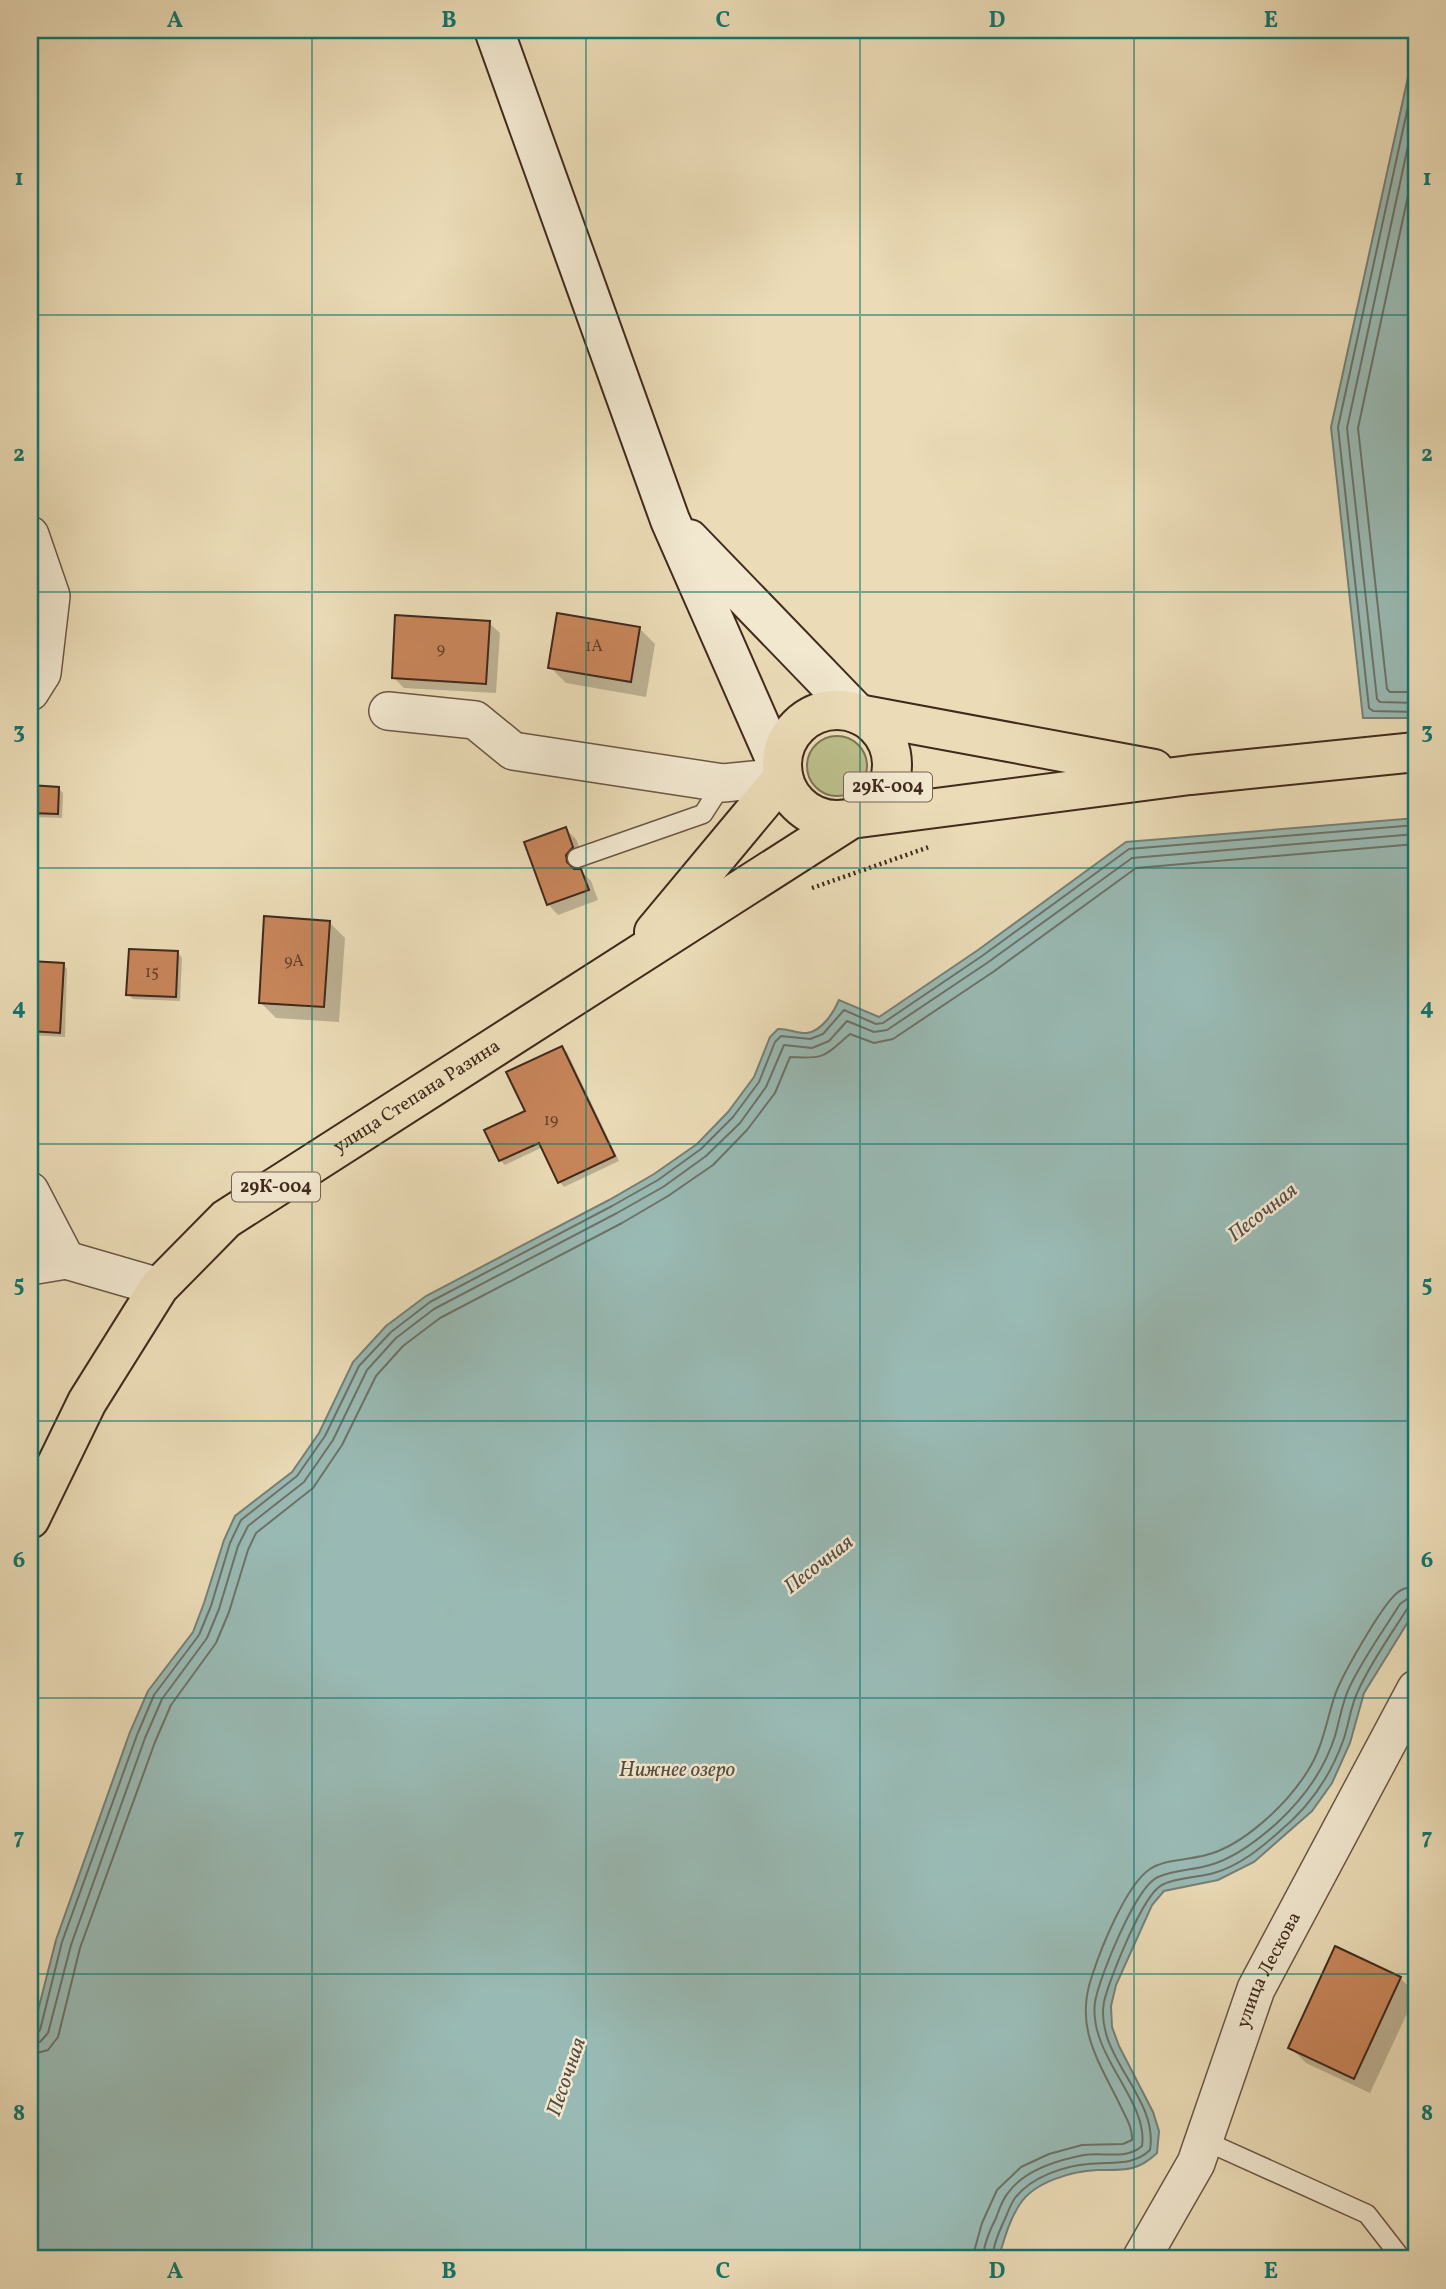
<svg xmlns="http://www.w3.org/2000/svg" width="1446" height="2289" viewBox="0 0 1446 2289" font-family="Vollkorn,serif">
	<rect width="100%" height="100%" fill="#ebdcb7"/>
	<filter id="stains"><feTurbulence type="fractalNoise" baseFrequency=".00286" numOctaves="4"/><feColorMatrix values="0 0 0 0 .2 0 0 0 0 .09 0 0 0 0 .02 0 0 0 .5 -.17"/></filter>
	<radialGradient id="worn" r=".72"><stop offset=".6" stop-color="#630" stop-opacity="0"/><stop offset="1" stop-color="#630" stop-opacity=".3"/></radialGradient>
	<path fill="#bcbf8b" stroke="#7e7454" stroke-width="2" d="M807 766a30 30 0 1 1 60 0a30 30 0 1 1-60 0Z"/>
	<path fill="#99bab4" stroke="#768078" stroke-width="2" d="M 1416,41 L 1416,718 L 1363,718 L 1331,427 Z
		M 1416,818 L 1416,1609 L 1364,1693 L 1350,1743 L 1332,1783 L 1312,1811 L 1254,1862 L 1218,1880 L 1164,1891 L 1152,1905 L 1116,1985 L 1111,2006 L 1112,2027 L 1119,2046 L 1153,2112 L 1159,2131 L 1157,2153 C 1137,2172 1124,2170 1097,2170 C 1072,2171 1034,2182 1020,2204 C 1009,2220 1004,2241 998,2259 L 30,2259 L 30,2042 L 56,1940 L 130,1732 L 148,1691 L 193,1632 L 204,1603 L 224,1540 L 235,1516 L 292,1472 L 319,1433 L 353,1362 L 386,1326 L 426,1296 L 609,1200 L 654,1174 L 697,1144 L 728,1112 L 754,1077 L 770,1037 L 778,1029 C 787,1028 798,1034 807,1033 C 822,1031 834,1012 839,1000 L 879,1017 L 978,950 L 1126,842 Z"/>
	<path fill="#0003" d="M 489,623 L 500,633 L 496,693 L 404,688 L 394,678 Z
		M 639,628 L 655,644 L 646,697 L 566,683 L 550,667 Z
		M 30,787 L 58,788 L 63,793 L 62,818 L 33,817 L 30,813 Z
		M 565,829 L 576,839 L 583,858 L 576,866 L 576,871 L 580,870 L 591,881 L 598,900 L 558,915 L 548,904 Z
		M 329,922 L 345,938 L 339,1022 L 276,1018 L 260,1002 Z
		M 178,953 L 182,958 L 180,1001 L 133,999 L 128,994 Z
		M 30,963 L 63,964 L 67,969 L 65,1037 L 30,1035 Z
		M 562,1048 L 567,1052 L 619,1161 L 564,1187 L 560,1182 L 543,1147 L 505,1165 L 500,1160 Z
		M 1336,1949 L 1400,1978 L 1416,1994 L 1370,2093 L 1306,2063 L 1290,2047 Z"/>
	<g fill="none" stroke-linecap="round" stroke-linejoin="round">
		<path stroke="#6d7268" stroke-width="2" d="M 1416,70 L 1338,427 L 1369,708 L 1373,711 L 1416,712
			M 1416,109 L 1347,428 L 1377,699 L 1380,702 L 1416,703
			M 1416,158 L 1358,428 L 1387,689 L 1390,692 L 1416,692
			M 30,2035 L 36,2034 L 40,2030 L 62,1942 L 137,1735 L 154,1695 L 199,1635 L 211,1606 L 230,1543 L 241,1520 L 297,1476 L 325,1436 L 359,1366 L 391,1332 L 430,1302 L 612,1206 L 658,1180 L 701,1149 L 733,1117 L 759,1082 L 775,1042 L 781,1036 L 810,1039 L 823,1034 L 844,1010 L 876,1024 L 883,1023 L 982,956 L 1129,849 L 1416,825
			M 30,2044 L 40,2042 L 48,2033 L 71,1945 L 145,1738 L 162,1699 L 207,1638 L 219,1609 L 238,1546 L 248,1526 L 304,1482 L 333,1440 L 367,1370 L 396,1338 L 434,1309 L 617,1213 L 663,1187 L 706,1156 L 740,1123 L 766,1087 L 784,1045 L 812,1048 L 829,1041 L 847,1021 L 874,1032 L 887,1030 L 987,963 L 1132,858 L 1416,834
			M 30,2055 L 48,2050 L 58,2037 L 80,1948 L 155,1742 L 171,1705 L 216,1643 L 229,1612 L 248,1550 L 256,1533 L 313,1488 L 342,1445 L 376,1376 L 403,1346 L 440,1318 L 622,1223 L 668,1196 L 713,1165 L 747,1130 L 775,1093 L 790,1057 C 826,1059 823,1057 850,1034 L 874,1043 L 893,1039 L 993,972 L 1136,868 L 1416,844
			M 972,2259 L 982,2223 L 997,2190 L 1021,2167 L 1049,2154 L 1082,2145 L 1123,2144 L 1132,2140 C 1133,2128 1125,2116 1120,2105 C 1098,2060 1074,2027 1092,1976 C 1101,1948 1126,1885 1150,1869 C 1165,1859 1189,1860 1206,1855 C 1243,1846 1287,1804 1307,1772 C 1322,1750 1326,1723 1334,1698 C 1340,1678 1382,1605 1397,1593 C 1402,1588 1409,1587 1416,1587
			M 983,2259 C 983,2245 990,2230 996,2218 C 999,2210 1002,2200 1008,2193 C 1024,2170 1058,2160 1084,2155 C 1103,2152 1127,2160 1142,2146 C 1149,2101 1088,2055 1095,2002 C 1099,1978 1136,1886 1158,1877 C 1174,1870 1194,1870 1210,1865 C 1235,1858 1258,1840 1277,1823 C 1303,1799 1324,1771 1335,1736 C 1340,1719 1342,1702 1350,1686 C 1364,1657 1383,1631 1400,1604 L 1407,1599 L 1416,1597
			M 992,2259 C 993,2247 998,2234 1003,2223 C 1007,2215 1010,2205 1015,2198 C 1031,2177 1064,2166 1088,2164 C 1111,2161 1132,2167 1150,2150 C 1159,2097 1094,2056 1104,2002 C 1109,1980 1143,1894 1162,1885 C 1177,1877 1197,1878 1214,1873 C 1239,1866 1261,1848 1280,1831 C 1309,1807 1330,1777 1343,1741 C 1349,1725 1350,1707 1358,1691 C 1371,1662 1390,1636 1407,1609 L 1416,1606"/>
	</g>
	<path fill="#c8855a" stroke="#41291d" stroke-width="2" d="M 557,613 L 640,627 L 631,682 L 548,668 Z
		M 395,615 L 490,621 L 486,684 L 392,678 Z
		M 30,785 L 59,787 L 58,814 L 30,813 Z
		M 566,827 L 573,847 L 566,855 L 567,862 L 574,869 L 581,869 L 589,890 L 547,905 L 524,842 Z
		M 264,916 L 330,921 L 324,1007 L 259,1003 Z
		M 129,949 L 178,951 L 176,997 L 126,995 Z
		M 30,961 L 64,963 L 60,1033 L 30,1031 Z
		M 562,1046 L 615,1156 L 558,1183 L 539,1143 L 499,1161 L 484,1130 L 525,1111 L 506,1072 Z
		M 1335,1946 L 1401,1977 L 1354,2079 L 1288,2048 Z"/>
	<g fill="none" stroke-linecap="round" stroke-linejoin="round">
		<g stroke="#6c5644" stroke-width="21">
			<path id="service" d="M 577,858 L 703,814 L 723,783
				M 1203,2140 L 1367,2214 L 1402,2259"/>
		</g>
		<g stroke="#6c5644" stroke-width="40">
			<g id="minor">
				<path d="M 30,535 L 51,596 L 42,673 L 30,692"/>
				<path d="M 388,711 L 475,720 L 513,751 L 723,783 L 783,777"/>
				<path d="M 30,1191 L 66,1260"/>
				<path d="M 30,1266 L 66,1260 L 159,1287"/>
				<path id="s1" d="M 1141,2259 L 1196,2163 L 1256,1989 L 1416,1689"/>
			</g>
		</g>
		<g stroke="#41291d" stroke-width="42">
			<path id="secondary" d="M 494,30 L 670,520 L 783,777
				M 689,539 L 858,714"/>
		</g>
		<g stroke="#41291d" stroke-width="42">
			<g id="primary">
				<circle cx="837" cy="765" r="55"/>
				<path d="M 858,714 L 1154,769"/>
				<path d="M 654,932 L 783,777"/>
				<path id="s2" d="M 30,1519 L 87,1402 L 159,1287 L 226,1219 L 851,819 L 1190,775 L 1416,752"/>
			</g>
		</g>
		<path stroke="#41291d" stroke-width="4.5" stroke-dasharray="2 3.5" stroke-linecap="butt" d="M 812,888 L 929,847"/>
		<use href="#service" stroke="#f2e8d0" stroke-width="18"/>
		<use href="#minor" stroke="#f2e8d0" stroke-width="37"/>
		<use href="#secondary" stroke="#f2e8d0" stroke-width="38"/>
		<use href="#primary" stroke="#ebdcb7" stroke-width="38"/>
	</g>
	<path fill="none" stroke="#0f766e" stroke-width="2" stroke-opacity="0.55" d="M 312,30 L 312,2259M 586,30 L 586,2259M 860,30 L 860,2259M 1134,30 L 1134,2259M 30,315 L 1416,315M 30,592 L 1416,592M 30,868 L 1416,868M 30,1144 L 1416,1144M 30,1421 L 1416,1421M 30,1698 L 1416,1698M 30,1974 L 1416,1974"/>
	<g text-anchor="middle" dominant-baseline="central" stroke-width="5" stroke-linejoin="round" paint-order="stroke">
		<g font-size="16" fill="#63402c">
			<text x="594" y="647">1А</text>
			<text x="441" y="650">9</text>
			<text x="294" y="962">9А</text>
			<text x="152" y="973">15</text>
			<text x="551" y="1121">19</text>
		</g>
		<g fill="#f2e8d0" stroke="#766253" stroke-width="2">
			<rect x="844" y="772.5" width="88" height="29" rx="5"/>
			<rect x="232" y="1172.5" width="88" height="29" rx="5"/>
		</g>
		<g font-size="18" font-weight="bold" fill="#41291d">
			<text x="888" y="787">29К-004</text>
			<text x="276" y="1187">29К-004</text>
		</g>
		<g font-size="19" fill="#41291d" stroke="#f2e8d0">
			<text stroke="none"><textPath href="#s2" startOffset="588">улица Степана Разина</textPath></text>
			<text stroke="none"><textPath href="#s1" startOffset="317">улица Лескова</textPath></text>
		</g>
		<g font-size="21" font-style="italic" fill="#574d43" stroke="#f2e8d0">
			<text transform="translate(1263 1213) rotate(-38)">Песочная</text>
			<text transform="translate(819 1565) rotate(-38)">Песочная</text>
			<text x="677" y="1770">Нижнее озеро</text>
			<text transform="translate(567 2077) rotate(-71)">Песочная</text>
		</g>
	</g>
	<rect width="1446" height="2289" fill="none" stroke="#ebdcb7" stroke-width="77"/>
	<rect x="38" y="38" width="1370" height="2212" fill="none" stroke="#0f766e" stroke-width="2.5"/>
	<g font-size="23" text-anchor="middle" font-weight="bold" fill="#0f766e">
		<text x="175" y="27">A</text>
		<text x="449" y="27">B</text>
		<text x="723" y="27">C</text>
		<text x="997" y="27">D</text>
		<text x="1271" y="27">E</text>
		<text x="19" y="185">1</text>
		<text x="1427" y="185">1</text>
		<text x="19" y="461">2</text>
		<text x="1427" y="461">2</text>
		<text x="19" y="738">3</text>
		<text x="1427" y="738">3</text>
		<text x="19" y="1014">4</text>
		<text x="1427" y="1014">4</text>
		<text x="19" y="1291">5</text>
		<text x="1427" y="1291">5</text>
		<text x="19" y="1567">6</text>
		<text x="1427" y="1567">6</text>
		<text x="19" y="1844">7</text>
		<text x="1427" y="1844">7</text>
		<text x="19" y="2120">8</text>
		<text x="1427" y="2120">8</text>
		<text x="175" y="2278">A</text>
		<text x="449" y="2278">B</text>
		<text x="723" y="2278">C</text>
		<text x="997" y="2278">D</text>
		<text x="1271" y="2278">E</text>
	</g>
	<rect width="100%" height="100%" filter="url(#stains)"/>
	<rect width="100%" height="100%" fill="url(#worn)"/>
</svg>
